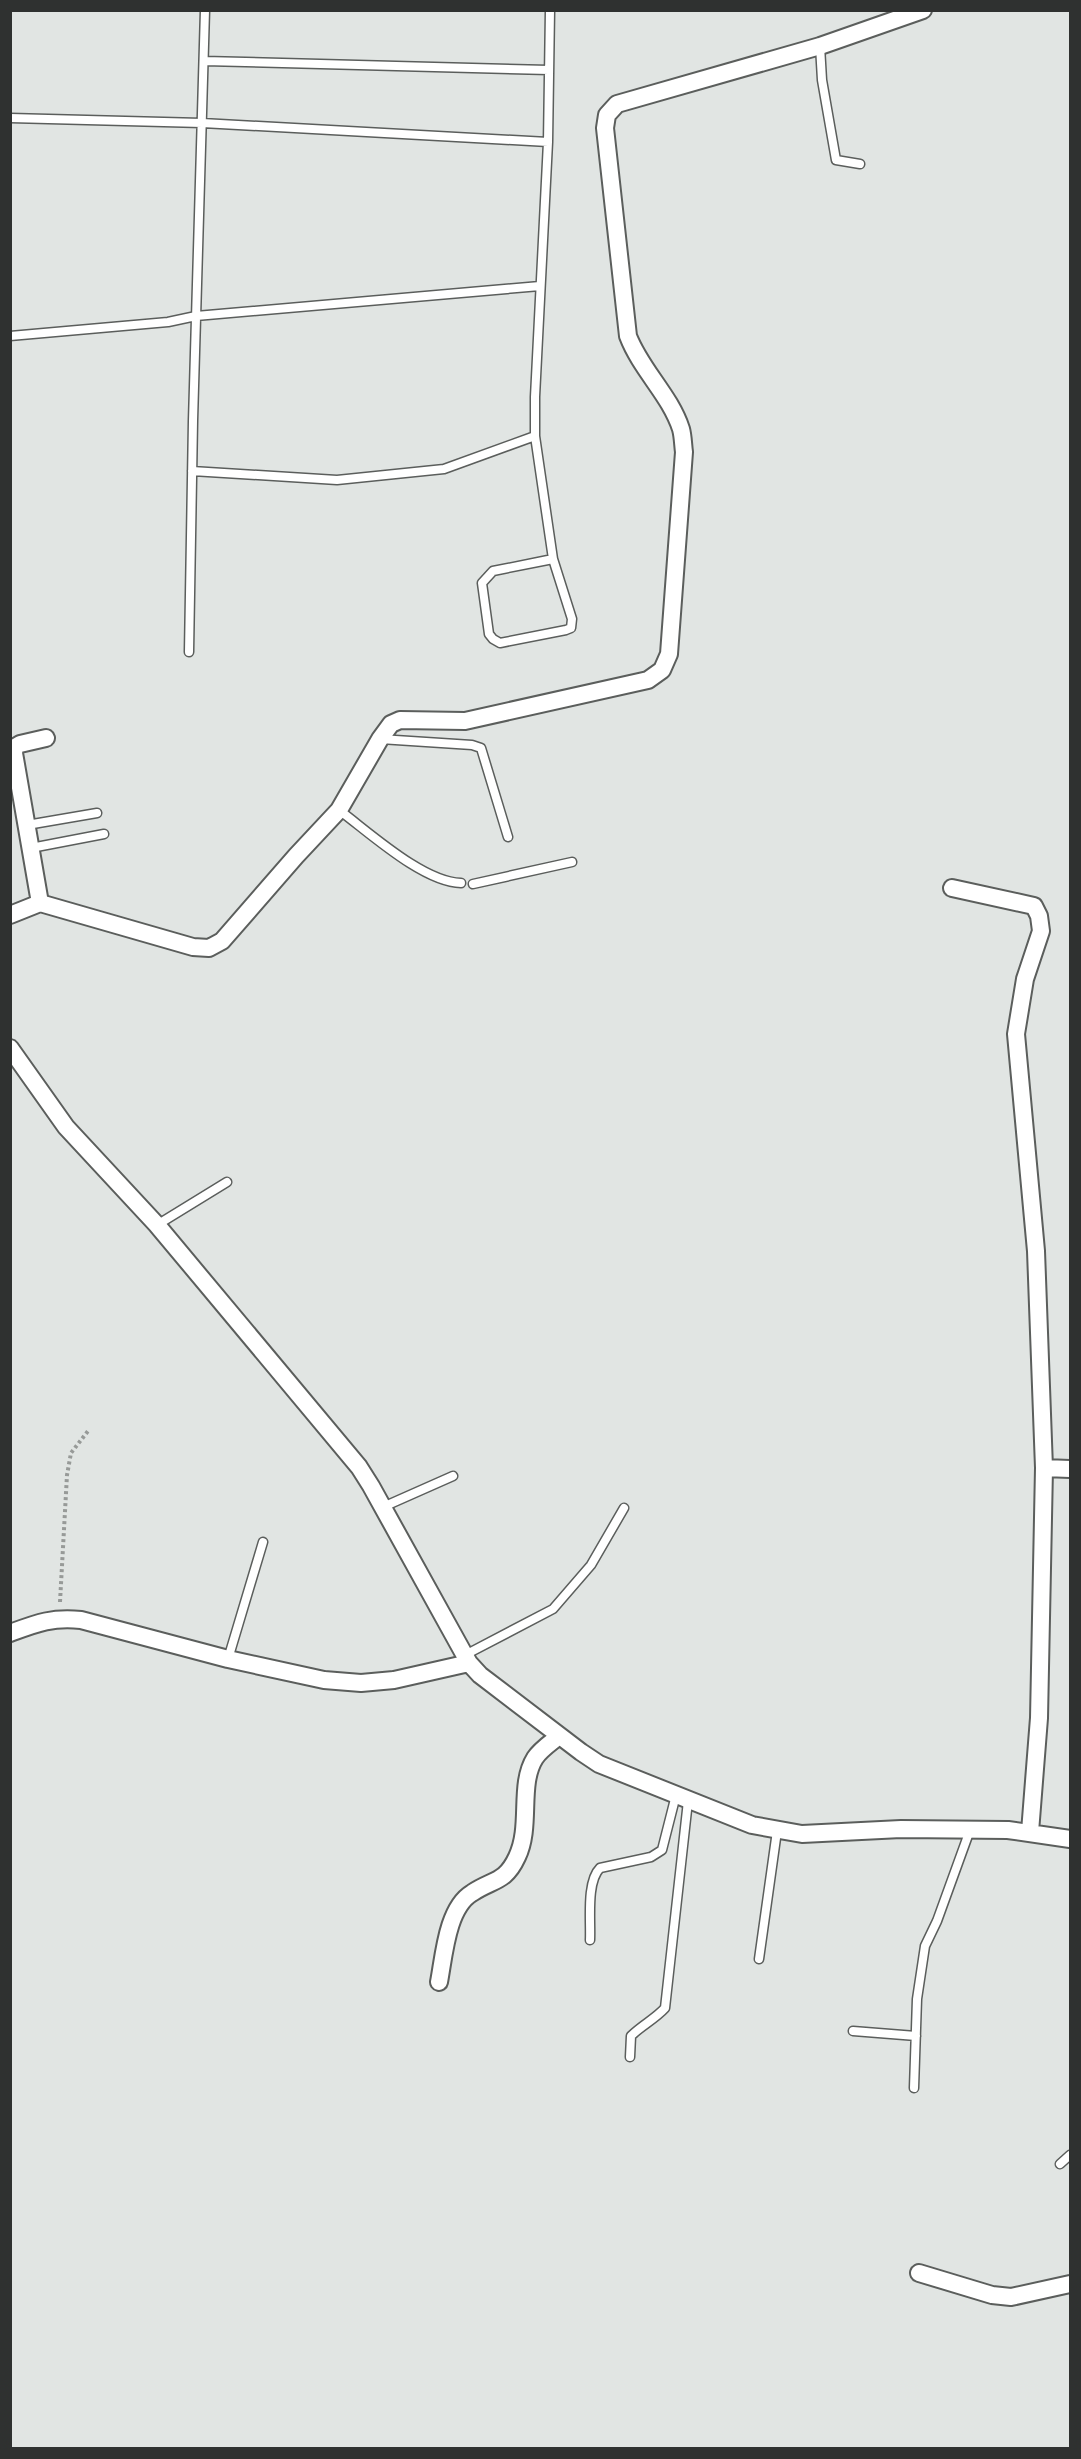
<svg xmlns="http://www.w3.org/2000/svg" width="1081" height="2459" viewBox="0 0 1081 2459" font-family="Rubik,sans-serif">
	<rect width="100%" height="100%" fill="#e1e5e3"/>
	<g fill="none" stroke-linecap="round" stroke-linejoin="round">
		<g stroke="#5b5e5c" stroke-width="11">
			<path id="service" d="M 550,10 L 548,142 L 535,397 L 535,436 L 553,559 L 572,619 L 571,628 L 566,630 L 500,643 L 493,639 L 489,634 L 482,583 L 493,571 L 553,559
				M 820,46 L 822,80 L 836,160 L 860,164
				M 204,61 L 549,70
				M 10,118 L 202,123 L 548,142
				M 10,336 L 168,322 L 196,316 L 540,286
				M 192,471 L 337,480 L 444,469 L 535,436
				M 189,652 L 193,421 L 205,10
				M 380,739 L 472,745 L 481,748 L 508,837
				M 339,810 C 370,833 423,882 461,883
				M 27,825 L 97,813
				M 31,848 L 104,834
				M 473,884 L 572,862
				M 157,1225 L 227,1182
				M 383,1507 L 453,1476
				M 465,1655 L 553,1609 L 591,1565 L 624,1508
				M 228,1659 L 263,1542
				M 590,1940 C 591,1921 586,1882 600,1868 L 651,1857 L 662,1850 L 676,1795
				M 759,1959 L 777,1831
				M 853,2031 L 916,2036
				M 630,2057 L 631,2036 C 642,2025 655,2019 665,2008 L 688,1801
				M 914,2088 L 917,1999 L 925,1946 L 937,1921 L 970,1830
				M 1060,2164 L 1070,2155"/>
		</g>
		<g stroke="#5b5e5c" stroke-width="20">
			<path id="minor" d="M 952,888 L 1034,906 L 1039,916 L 1041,931 L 1025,979 L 1016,1034 L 1036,1251 L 1044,1468 L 1039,1718 L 1030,1832
				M 40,903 L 14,753 L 15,747 L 20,744 L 46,738
				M 10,915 L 40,903 L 193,947 L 209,948 L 222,941 L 296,856 L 339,810 L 380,739 L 391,724 L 400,720 L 465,721 L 648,680 L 662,670 L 669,654 L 684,452 C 683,445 683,436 681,429 C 670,395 641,370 628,336 L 605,128 L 607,115 L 617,104 L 820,46 L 923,10
				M 10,1048 L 66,1127 L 157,1225 L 359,1467 L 371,1486 L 469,1663 L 480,1675 L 581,1752 L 599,1764 L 752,1825 L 802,1834 L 901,1829 L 1008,1830 L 1070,1839
				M 1044,1468 L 1070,1469
				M 10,1633 C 37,1623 52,1617 81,1620 L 228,1659 L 324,1680 L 361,1683 L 394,1680 L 469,1663
				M 439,1982 C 444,1956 447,1908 472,1893 C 493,1879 505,1883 517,1857 C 532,1826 518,1785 535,1758 C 541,1749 552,1742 559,1736
				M 919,2273 L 992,2295 L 1011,2297 L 1070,2284"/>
		</g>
		<path stroke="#979a98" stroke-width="4" stroke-dasharray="3 3" stroke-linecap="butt" d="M 60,1602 L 67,1475 L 71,1453 L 88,1431"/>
		<use href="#service" stroke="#fff" stroke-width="8"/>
		<use href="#minor" stroke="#fff" stroke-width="16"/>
	</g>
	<rect width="1081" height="2459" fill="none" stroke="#2f3130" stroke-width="24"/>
</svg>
